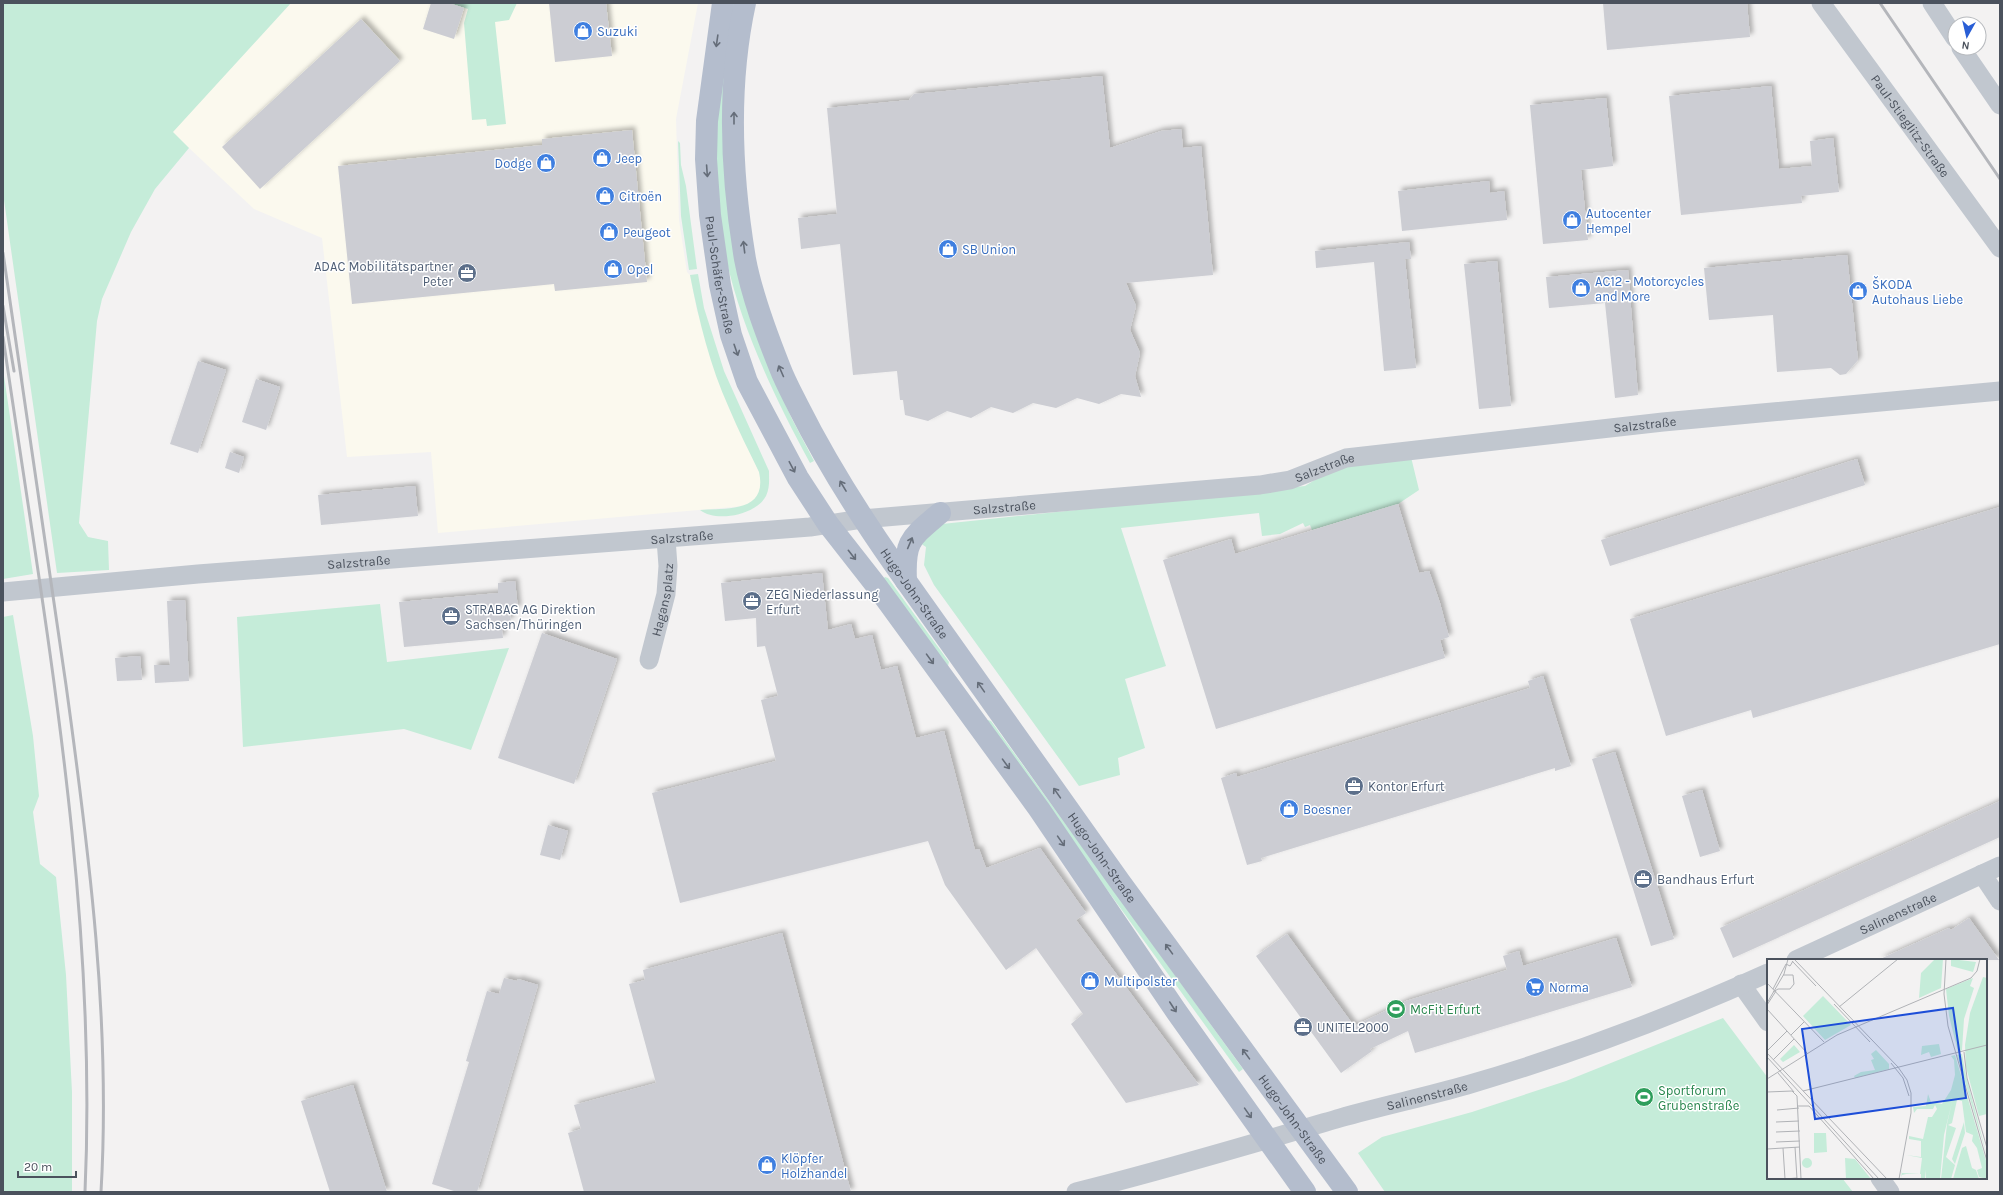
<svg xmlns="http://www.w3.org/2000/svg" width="2003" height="1195" viewBox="0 0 2003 1195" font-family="Karla,sans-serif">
	<defs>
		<filter id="shadow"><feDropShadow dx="3.5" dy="-3.5" stdDeviation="2" flood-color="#0004"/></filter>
	</defs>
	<rect width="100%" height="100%" fill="#f3f2f2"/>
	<path fill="#fbf9ee" d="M 291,3 L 698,3 L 676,119 L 679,220 L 687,272 L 690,275 L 697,311 L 746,443 L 759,472 L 761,483 L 759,494 L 753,501 L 744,506 L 438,533 L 431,452 L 347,457 L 322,238 L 254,209 L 172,132 Z"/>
	<path fill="#c5ecd9" d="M 3,3 L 291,3 L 173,132 L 189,148 L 155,189 L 131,232 L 102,299 L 97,321 L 79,523 L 88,537 L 108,541 L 109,570 L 57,573 L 3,193 Z
		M 449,3 L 517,3 L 509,20 L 495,22 L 506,124 L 487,126 L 486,119 L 472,120 L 464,23 L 468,9 Z
		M 732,3 L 737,3 L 724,94 L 769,368 L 792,419 L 814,461 L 810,463 C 777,402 742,330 727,262 C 716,208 715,150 719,96 C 721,65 728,34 732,3 Z
		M 678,141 L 680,143 L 681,165 L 686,186 L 697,269 L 689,270 L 681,216 Z
		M 698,274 L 704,308 L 724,371 L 769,471 C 769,480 770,487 766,496 C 756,515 716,523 700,510 C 727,508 768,513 759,472 C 749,451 738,430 729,408 C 710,366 699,321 690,275 Z
		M 3,369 L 33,574 L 3,579 Z
		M 1411,457 L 1419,490 L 1398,504 L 1312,530 L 1310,525 L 1305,527 L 1303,523 L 1280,534 L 1262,536 L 1259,513 L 1121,528 L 1166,666 L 1125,679 L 1145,748 L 1118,758 L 1120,775 L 1079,786 L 934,585 L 924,565 L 926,547 L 920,543 L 942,524 L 1305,486 L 1326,473 L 1355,464 Z
		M 885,577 L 888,578 L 949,662 L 948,666 L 883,579 Z
		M 380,604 L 387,662 L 509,648 L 471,750 L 404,729 L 243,747 L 237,617 Z
		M 13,615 L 33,736 L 39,796 L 33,812 L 40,864 L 56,877 L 66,975 L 72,1092 L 72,1192 L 3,1192 L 3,617 Z
		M 988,720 L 991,721 L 1243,1069 L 1239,1072 L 987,724 Z
		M 1723,1018 L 1768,1078 L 1768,1178 L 1842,1178 L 1853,1192 L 1385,1192 L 1358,1153 L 1382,1137 L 1472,1112 L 1566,1081 Z"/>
	<path fill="#cccdd3" filter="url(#shadow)" d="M 431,3 L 449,3 L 464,8 L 454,39 L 423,29 Z
		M 549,3 L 606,3 L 612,56 L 555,62 Z
		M 1603,3 L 1747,3 L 1750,37 L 1607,50 Z
		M 361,19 L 400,61 L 260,189 L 222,147 Z
		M 1102,76 L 1110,148 L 1161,131 L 1181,129 L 1183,148 L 1201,146 L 1213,275 L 1126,283 L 1136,306 L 1130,330 L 1140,353 L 1135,376 L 1141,397 L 1121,394 L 1099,404 L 1077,398 L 1056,408 L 1033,403 L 1013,413 L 991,407 L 971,418 L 947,411 L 928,421 L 905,415 L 903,400 L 900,400 L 897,371 L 853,375 L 840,244 L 801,249 L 798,218 L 837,214 L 827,108 L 909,100 L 914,94 Z
		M 1771,86 L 1779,169 L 1812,166 L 1810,141 L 1833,138 L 1839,192 L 1801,196 L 1802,203 L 1681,215 L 1669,96 Z
		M 1606,98 L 1613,166 L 1581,170 L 1588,240 L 1543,244 L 1530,105 Z
		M 632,130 L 647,282 L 555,291 L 554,284 L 352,304 L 338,166 L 542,145 L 542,139 Z
		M 1489,181 L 1490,193 L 1504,191 L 1507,220 L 1402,231 L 1398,191 Z
		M 1409,242 L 1411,259 L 1405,259 L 1416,368 L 1384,371 L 1374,262 L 1316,268 L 1315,251 Z
		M 1847,255 L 1858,360 L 1846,374 L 1840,375 L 1831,368 L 1777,372 L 1773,315 L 1709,320 L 1704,268 Z
		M 1497,261 L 1511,406 L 1479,409 L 1464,264 Z
		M 1628,270 L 1638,395 L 1615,398 L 1605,303 L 1549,308 L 1546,277 Z
		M 198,361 L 226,370 L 198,453 L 170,444 Z
		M 256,379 L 280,387 L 266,430 L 242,422 Z
		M 230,452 L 244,457 L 239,473 L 225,468 Z
		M 1857,459 L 1865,485 L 1610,566 L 1601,540 Z
		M 415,486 L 418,516 L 321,525 L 318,495 Z
		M 1398,504 L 1419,573 L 1429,571 L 1440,603 L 1449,637 L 1440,640 L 1445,658 L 1216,729 L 1163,560 L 1231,539 L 1235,554 Z
		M 2000,507 L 2000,644 L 1753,718 L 1751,710 L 1666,736 L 1630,619 Z
		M 822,573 L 828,630 L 851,624 L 855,639 L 872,635 L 881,670 L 897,666 L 916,738 L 944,731 L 975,850 L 979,849 L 986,868 L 1040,848 L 1086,913 L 1076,920 L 1199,1085 L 1126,1103 L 1071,1024 L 1083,1014 L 1036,948 L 1006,970 L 945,885 L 928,841 L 680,903 L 652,793 L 776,761 L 761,700 L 778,696 L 765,646 L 757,647 L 756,618 L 725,621 L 721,583 Z
		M 515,581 L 518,609 L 509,610 L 511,621 L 501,622 L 503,638 L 404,647 L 399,602 L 498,593 L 498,583 Z
		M 185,600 L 189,681 L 155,683 L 154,665 L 170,665 L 167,601 Z
		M 542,633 L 617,659 L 574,784 L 498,758 Z
		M 140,656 L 142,680 L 117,681 L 115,658 Z
		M 1543,676 L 1571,766 L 1555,771 L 1555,768 L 1261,858 L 1262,861 L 1247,865 L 1221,778 L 1236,773 L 1237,777 L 1530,688 L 1528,681 Z
		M 1615,752 L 1674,939 L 1651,946 L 1592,759 Z
		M 1702,790 L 1720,851 L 1700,857 L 1682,796 Z
		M 2000,801 L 2000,837 L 1733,958 L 1720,928 Z
		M 548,825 L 568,831 L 560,860 L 540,855 Z
		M 1969,918 L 1999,960 L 1878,960 L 1949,928 L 1951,930 Z
		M 782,933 L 851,1192 L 584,1192 L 568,1133 L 581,1129 L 574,1105 L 656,1083 L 629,984 L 645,980 L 643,970 Z
		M 1287,934 L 1354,1026 L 1406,1001 L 1507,970 L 1503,956 L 1519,951 L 1523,966 L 1616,938 L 1632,987 L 1415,1053 L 1408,1031 L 1370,1049 L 1372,1051 L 1341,1073 L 1256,956 Z
		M 504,978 L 517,981 L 518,979 L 538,985 L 477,1192 L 457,1192 L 432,1184 L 469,1062 L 466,1061 L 487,991 L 499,994 Z
		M 353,1085 L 387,1192 L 330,1192 L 301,1101 Z"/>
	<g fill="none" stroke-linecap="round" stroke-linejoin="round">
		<g stroke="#c1c7cf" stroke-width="19">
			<path id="s1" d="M 1821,3 L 2000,248"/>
			<path d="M 1932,3 L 1955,38"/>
			<path d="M 1961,48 L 2000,105"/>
			<path id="s2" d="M 3,592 L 198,574 L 810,527 L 862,519 L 1260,485 L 1290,480 L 1346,458 L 1663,422 L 2000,391"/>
			<path id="s3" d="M 649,660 L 666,594 L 668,566 L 666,539"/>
			<path d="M 1982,874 L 2000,901"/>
			<path id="s4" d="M 1796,960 L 2000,866"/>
			<path d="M 1741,984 L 1768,1022"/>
			<path d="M 1880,1178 L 1890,1192"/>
			<path id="s5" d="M 1076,1192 C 1165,1170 1252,1144 1340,1118 C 1382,1106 1425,1097 1467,1085 C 1570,1055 1671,1017 1768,973"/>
		</g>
		<g stroke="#b4bdcd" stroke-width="22">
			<path id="s6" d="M 723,3 L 707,121 L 706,159 L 710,215 L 720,285 L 731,335 L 747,382 L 798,478 L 828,524 L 875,584 L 1039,809 L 1176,1011 L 1305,1192"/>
			<path id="s7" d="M 745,3 C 727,86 731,175 745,259 C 752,296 766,333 780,368 C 785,381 792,394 798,406 C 826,462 859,514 894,564 L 1120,882 L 1347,1192"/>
			<path d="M 906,581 C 904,540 911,538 940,513"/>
		</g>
		<path stroke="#b4b6bb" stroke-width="3" d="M 1880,3 L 2000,179
			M 3,253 C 24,397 45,541 66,685 C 89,852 111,1023 101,1192
			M 3,306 L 14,371
			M 3,337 C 44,620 98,905 85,1192"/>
	</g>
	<defs><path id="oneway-shaft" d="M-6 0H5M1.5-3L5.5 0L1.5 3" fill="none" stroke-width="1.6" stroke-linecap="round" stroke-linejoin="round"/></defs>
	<g stroke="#656d79">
		<use href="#oneway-shaft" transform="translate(717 41) rotate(98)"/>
		<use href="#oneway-shaft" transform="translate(734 118) rotate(-90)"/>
		<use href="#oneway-shaft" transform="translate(707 171) rotate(86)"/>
		<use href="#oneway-shaft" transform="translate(744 247) rotate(-97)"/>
		<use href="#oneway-shaft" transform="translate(736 350) rotate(71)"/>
		<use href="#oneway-shaft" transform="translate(781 371) rotate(-114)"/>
		<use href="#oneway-shaft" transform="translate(792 467) rotate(62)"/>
		<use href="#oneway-shaft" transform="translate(843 486) rotate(-121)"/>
		<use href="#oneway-shaft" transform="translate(910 543) rotate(-67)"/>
		<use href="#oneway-shaft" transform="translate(852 555) rotate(52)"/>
		<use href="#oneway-shaft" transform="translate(930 659) rotate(54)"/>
		<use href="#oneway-shaft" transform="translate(981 687) rotate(-125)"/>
		<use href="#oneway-shaft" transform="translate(1006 764) rotate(54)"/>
		<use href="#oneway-shaft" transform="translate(1057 793) rotate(-125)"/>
		<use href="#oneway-shaft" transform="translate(1061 841) rotate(55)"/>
		<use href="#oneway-shaft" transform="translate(1169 949) rotate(-126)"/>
		<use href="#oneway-shaft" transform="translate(1173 1007) rotate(57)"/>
		<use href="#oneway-shaft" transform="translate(1246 1054) rotate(-126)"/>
		<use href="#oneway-shaft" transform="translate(1248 1113) rotate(55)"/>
	</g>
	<defs>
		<g id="shop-disc" transform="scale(1)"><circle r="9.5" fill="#3f7fe0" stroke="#fff"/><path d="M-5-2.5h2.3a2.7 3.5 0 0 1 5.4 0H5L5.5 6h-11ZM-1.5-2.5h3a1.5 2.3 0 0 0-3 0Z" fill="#fff"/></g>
		<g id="office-disc" transform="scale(1)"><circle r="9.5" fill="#5c6f8a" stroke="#fff"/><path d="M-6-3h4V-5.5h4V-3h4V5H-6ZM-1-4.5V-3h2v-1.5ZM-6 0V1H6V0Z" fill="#fff"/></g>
		<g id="supermarket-disc" transform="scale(1)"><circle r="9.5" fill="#3f7fe0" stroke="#fff"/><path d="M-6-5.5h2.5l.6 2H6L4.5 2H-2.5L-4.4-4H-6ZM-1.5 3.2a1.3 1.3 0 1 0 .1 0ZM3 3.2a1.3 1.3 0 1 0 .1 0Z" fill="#fff"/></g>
		<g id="stadium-disc" transform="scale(1)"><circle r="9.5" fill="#2e9e5b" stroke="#fff"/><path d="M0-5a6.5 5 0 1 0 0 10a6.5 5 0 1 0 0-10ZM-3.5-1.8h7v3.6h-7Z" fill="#fff"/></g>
	</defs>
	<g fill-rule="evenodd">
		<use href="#shop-disc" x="583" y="31"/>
		<use href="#shop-disc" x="602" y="158"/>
		<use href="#shop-disc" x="546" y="163"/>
		<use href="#shop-disc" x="605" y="196"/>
		<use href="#shop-disc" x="1572" y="220"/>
		<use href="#shop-disc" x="609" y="232"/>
		<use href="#shop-disc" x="948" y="249"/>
		<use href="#shop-disc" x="613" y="269"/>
		<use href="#office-disc" x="467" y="273"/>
		<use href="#shop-disc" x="1581" y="288"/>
		<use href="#shop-disc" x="1858" y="291"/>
		<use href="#office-disc" x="752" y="601"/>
		<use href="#office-disc" x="451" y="616"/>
		<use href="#office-disc" x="1354" y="786"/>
		<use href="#shop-disc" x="1289" y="809"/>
		<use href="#office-disc" x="1643" y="879"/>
		<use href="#shop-disc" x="1090" y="981"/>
		<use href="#supermarket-disc" x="1535" y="987"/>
		<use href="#stadium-disc" x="1396" y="1009"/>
		<use href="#office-disc" x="1303" y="1027"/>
		<use href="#stadium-disc" x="1644" y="1097"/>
		<use href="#shop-disc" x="767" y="1165"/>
	</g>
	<g text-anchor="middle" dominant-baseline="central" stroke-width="3" stroke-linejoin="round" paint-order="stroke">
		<g font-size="13" fill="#366cbe" stroke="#fff" text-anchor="start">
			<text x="597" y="31">Suzuki</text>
			<text x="616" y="158">Jeep</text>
			<text x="532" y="163" text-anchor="end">Dodge</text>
			<text x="619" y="196">Citroën</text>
			<text x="1586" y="213">Autocenter<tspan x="1586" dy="15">Hempel</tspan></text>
			<text x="623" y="232">Peugeot</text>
			<text x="962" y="249">SB Union</text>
			<text x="627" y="269">Opel</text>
			<text x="1595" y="281">AC12 - Motorcycles<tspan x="1595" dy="15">and More</tspan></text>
			<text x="1872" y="284">ŠKODA<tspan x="1872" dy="15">Autohaus Liebe</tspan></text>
			<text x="1303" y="809">Boesner</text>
			<text x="1104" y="981">Multipolster</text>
			<text x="1549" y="987">Norma</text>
			<text x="781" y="1158">Klöpfer<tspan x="781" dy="15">Holzhandel</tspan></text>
		</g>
		<g font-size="13" fill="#4b525d" stroke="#fff">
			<text stroke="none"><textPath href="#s1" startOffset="152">Paul-Stieglitz-Straße</textPath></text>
			<text stroke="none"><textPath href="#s6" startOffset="274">Paul-Schäfer-Straße</textPath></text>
			<text stroke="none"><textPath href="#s2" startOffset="1653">Salzstraße</textPath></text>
			<text stroke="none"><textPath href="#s2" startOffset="1329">Salzstraße</textPath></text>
			<text stroke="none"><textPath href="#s2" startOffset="1005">Salzstraße</textPath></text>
			<text stroke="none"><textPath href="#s2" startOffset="681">Salzstraße</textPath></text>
			<text stroke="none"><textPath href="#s2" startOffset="357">Salzstraße</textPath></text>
			<text stroke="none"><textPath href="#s7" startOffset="635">Hugo-John-Straße</textPath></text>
			<text stroke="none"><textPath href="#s3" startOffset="62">Hagansplatz</textPath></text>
			<text stroke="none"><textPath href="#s7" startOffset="959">Hugo-John-Straße</textPath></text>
			<text stroke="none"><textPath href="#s4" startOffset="112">Salinenstraße</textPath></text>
			<text stroke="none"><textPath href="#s5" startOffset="364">Salinenstraße</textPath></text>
			<text stroke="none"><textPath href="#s7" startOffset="1283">Hugo-John-Straße</textPath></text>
		</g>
		<g font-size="13" fill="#4e5e75" stroke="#fff" text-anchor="start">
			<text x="453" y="266" text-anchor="end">ADAC Mobilitätspartner<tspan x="453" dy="15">Peter</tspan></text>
			<text x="766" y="594">ZEG Niederlassung<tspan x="766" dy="15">Erfurt</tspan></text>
			<text x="465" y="609">STRABAG AG Direktion<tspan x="465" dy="15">Sachsen/Thüringen</tspan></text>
			<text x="1368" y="786">Kontor Erfurt</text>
			<text x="1657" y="879">Bandhaus Erfurt</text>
			<text x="1317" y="1027">UNITEL2000</text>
		</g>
		<g font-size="13" fill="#27864d" stroke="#fff" text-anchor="start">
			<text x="1410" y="1009">McFit Erfurt</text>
			<text x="1658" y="1090">Sportforum<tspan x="1658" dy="15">Grubenstraße</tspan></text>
		</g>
	</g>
	<g transform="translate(1767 959)">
		<rect width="220" height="220" fill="#f3f2f2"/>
		<path d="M 168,0 L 176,0 L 174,29 L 152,39 L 154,14 ZM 184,0 L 209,3 L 206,13 L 184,7 ZM 216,18 L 220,19 L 220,155 L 212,157 L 199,108 L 198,86 L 203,54 ZM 206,19 L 203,27 L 207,29 L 197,60 L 195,91 L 191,93 L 182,57 L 179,30 ZM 56,37 L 84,66 L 58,81 L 36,57 ZM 172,85 L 174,95 L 164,98 L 162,93 L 154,96 L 155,87 ZM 27,86 L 33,93 L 16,103 L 13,100 ZM 109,91 L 122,105 L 122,110 L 88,119 L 87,117 L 94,113 L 108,111 L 104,101 L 107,100 L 104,95 ZM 195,95 L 199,117 L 220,197 L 190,96 ZM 188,96 L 220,205 L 220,220 L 212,218 L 210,211 L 215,209 L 210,189 L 205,182 L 206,176 L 199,173 L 195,142 L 190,141 L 185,164 L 181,166 L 189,169 L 179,198 L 188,206 L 184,220 L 174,220 L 180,165 L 185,143 L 177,176 L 173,220 L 159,220 L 159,211 L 158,220 L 154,220 L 154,215 L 139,215 L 135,216 L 134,219 L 139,220 L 134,220 L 135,211 L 135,214 L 153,215 L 155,199 L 139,196 L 154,198 L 154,182 L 142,180 L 142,177 L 156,180 L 161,158 L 165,158 L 170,150 L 168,146 L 166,150 L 150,150 L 147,154 L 146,148 L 159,147 L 161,135 L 164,143 L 175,145 L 184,131 L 188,116 L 187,101 L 184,97 ZM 197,163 L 198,174 L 188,205 L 185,200 ZM 47,174 L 59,174 L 60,193 L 47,194 ZM 199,187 L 205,209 L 209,211 L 212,220 L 186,220 L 195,189 ZM35 204a5 5 0 1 1 10 0a5 5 0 1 1-10 0ZM 78,199 L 88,200 L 104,220 L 79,220 Z" fill="#c5ecd9"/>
		<path fill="none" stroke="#b0b2b6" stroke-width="1" d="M 27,0 L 131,108 L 140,121 L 144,134 L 144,154 L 132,220M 179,0 L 177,35 L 181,67 L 220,202M 25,2 L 49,27M 0,24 L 57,83M 6,30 L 19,5 L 23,7 L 26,2M 6,33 L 11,30 L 23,30 L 27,25 L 26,16 L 16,16M 0,44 L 17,15 L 21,0M 67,45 L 103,83M 0,46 L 9,32M 72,48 L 131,0M 0,50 L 40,94M 24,76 L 37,63M 0,92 L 20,72M 197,93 L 200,119 L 220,189M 0,94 L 120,220M 0,98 L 112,220M 6,101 L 27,80M 124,104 L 136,119 L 142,137M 11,114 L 27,133M 0,120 L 70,76 L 204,19 L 210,12 L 213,0M 36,132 L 220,86M 0,133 L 25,132 L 30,137 L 34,220M 31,147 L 42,147 L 107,220M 10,151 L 32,149M 9,163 L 32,162M 9,173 L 33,172M 9,183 L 33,182M 28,188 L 30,220M 16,189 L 18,220M 0,190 L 33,188M 18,220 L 30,219"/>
		<path fill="#1d4ed8" fill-opacity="0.15" stroke="#1d4ed8" stroke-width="2" d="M 186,49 L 199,139 L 48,160 L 35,70 Z"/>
		<rect width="220" height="220" fill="none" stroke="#4b525d" stroke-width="2"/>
	</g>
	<rect width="2003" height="1195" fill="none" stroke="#4b525d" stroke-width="8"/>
	<g transform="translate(1967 36) rotate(188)"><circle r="19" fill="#ffffff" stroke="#b7babe"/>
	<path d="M0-3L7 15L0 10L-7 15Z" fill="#295ed6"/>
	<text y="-6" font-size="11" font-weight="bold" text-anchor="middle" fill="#4b525d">N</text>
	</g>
	<path d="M18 1171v6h58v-6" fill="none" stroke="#4b525d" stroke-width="2"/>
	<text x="24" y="1171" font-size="12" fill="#4b525d" stroke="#ffffff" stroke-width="3" paint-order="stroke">20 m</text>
</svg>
